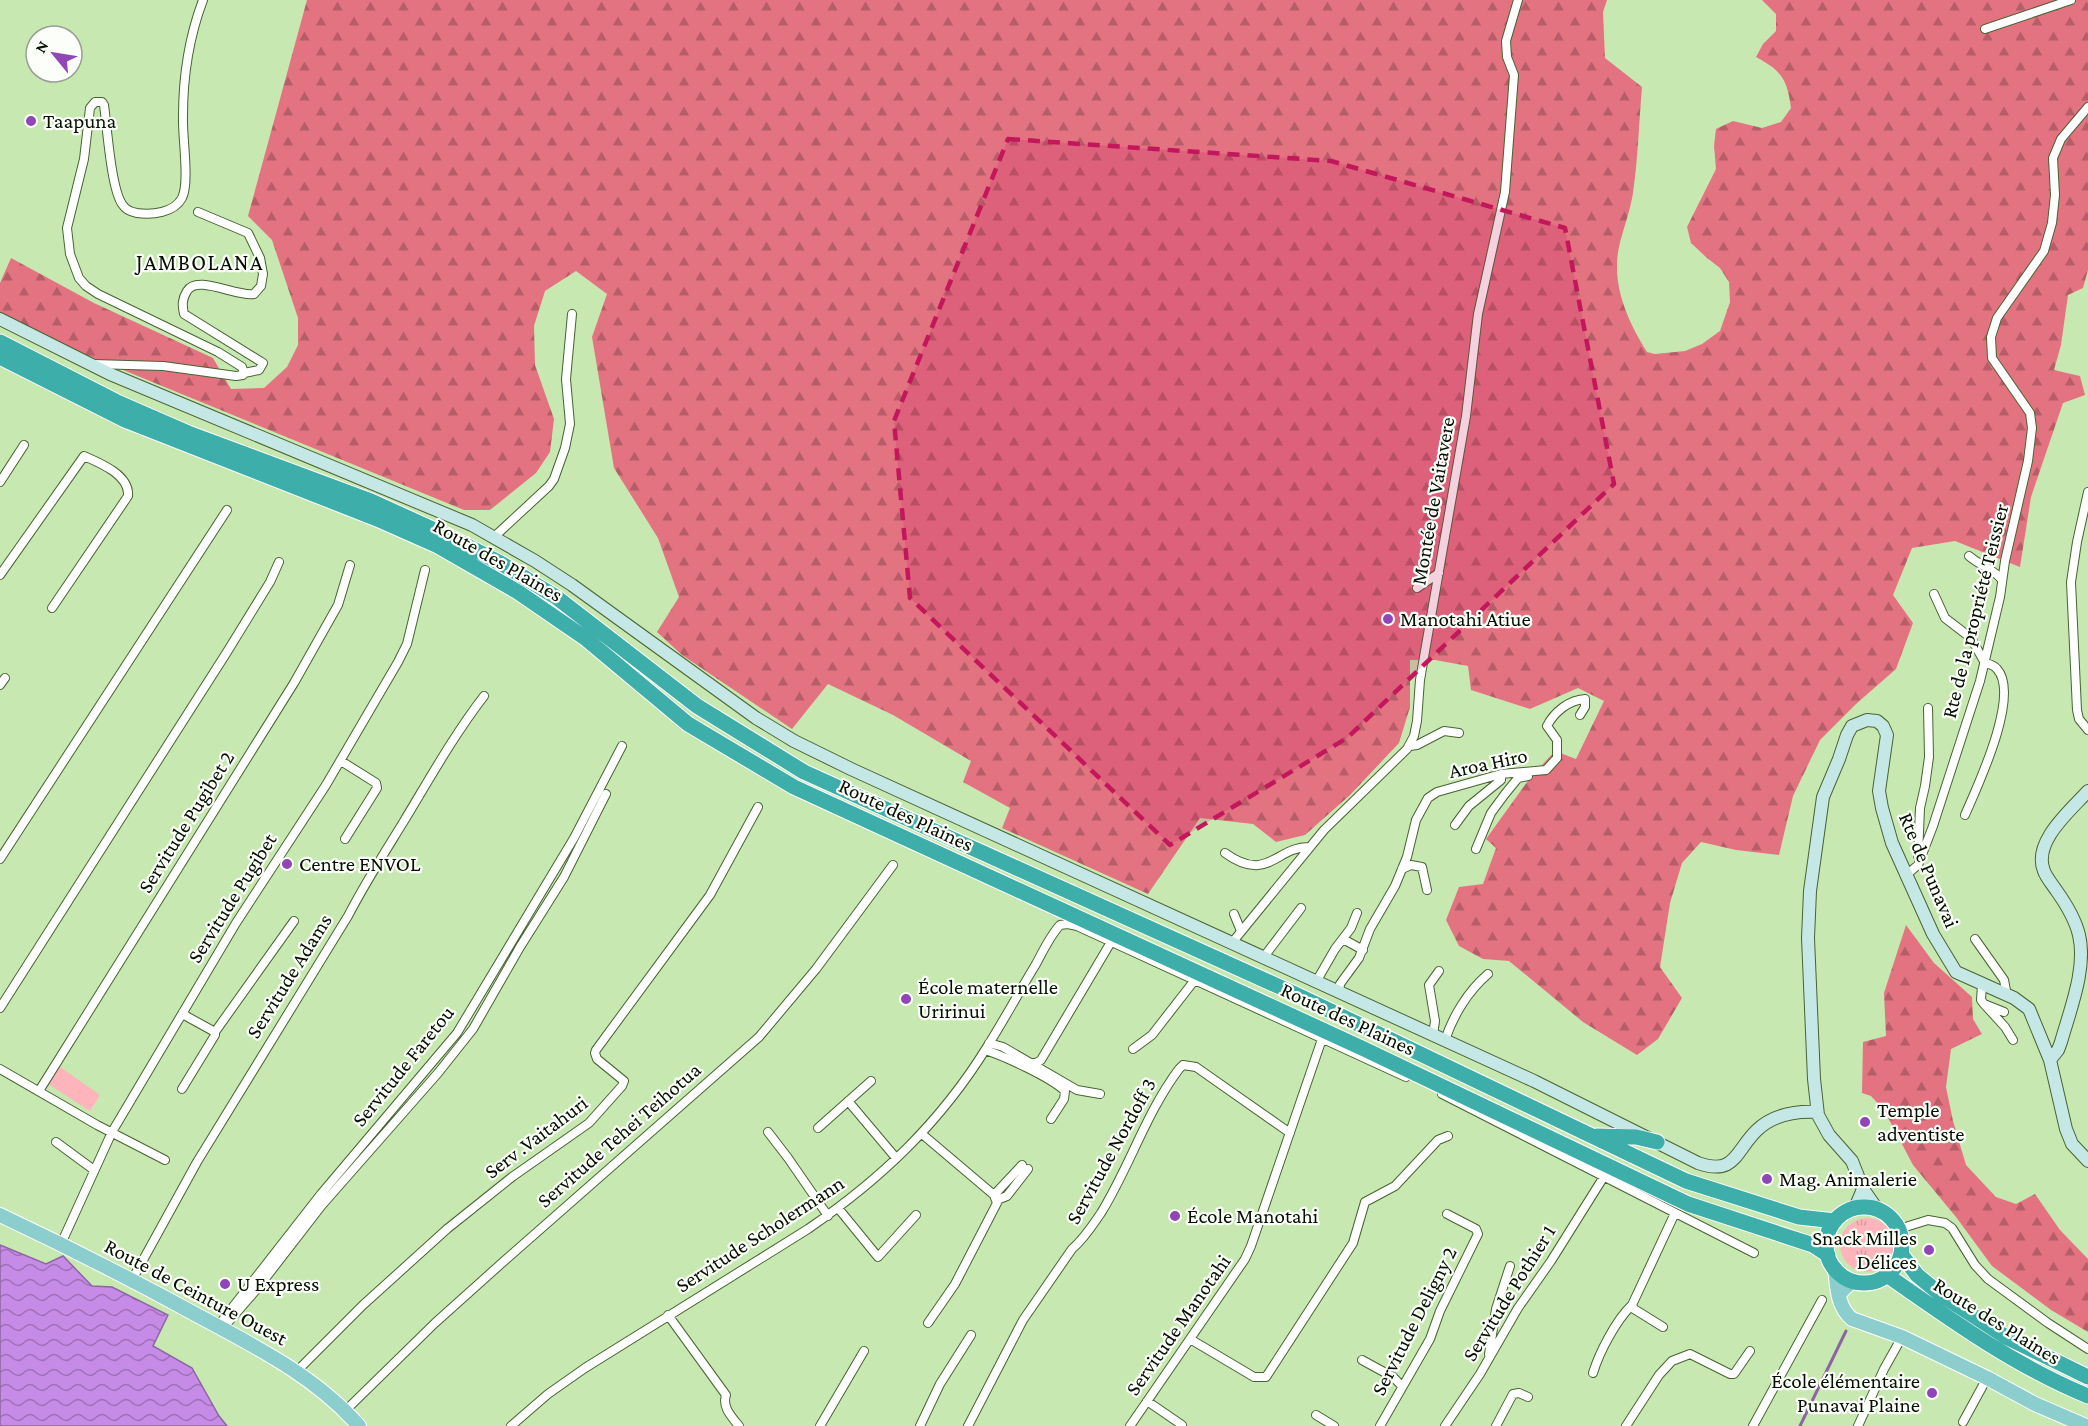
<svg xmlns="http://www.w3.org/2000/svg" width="2088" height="1426" viewBox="0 0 2088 1426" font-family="'Crimson Pro',serif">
	<defs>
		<pattern id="grass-tufts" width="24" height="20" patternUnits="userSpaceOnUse" patternTransform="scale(1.5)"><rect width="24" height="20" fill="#feb4bb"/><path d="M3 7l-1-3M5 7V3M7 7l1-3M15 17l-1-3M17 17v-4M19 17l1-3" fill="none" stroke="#d89a9f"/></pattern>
		<pattern id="forest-firs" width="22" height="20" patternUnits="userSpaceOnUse" patternTransform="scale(1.5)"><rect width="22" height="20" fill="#e47382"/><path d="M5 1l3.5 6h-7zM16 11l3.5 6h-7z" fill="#b75d68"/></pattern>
		<pattern id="water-waves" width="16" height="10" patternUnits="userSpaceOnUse" patternTransform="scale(1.5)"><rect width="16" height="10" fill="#c68be6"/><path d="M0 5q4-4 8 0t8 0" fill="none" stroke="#9f70b8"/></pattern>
	</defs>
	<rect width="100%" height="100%" fill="#c8e8b1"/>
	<path fill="url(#grass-tufts)" d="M1840 1245a27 27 0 1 1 54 0a27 27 0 1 1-54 0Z"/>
	<path fill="url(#forest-firs)" d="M 307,0 L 1607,0 L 1603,12 L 1605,58 L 1642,87 C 1639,122 1638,159 1633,193 C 1630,212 1623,229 1619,247 C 1611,285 1628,321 1647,352 L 1655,354 L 1685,351 L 1702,344 L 1720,331 L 1730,302 L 1729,282 L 1720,268 L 1707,258 L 1691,243 L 1687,227 L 1716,169 L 1714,146 L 1716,129 L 1733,121 L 1762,128 L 1781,122 L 1791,108 C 1787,79 1782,71 1756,57 L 1763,44 L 1776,31 L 1776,14 L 1762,0 L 2088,0 L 2088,270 L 2083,288 L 2068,295 L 2061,345 L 2054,370 L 2080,376 L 2085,395 L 2063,403 L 2031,497 L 2020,567 L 1955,541 L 1912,548 L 1893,595 L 1913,623 L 1896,669 L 1856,704 L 1820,740 L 1793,796 L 1779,855 L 1736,850 L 1701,842 L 1682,863 L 1670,903 L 1660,967 L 1682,998 L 1658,1039 L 1637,1055 L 1583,1022 L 1509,961 L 1483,959 L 1459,946 L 1446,920 L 1459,887 L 1483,884 L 1496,848 L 1486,839 L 1530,778 L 1555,751 L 1576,759 L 1604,701 L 1578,688 L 1530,709 L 1471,690 L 1468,666 L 1435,660 L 1410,660 L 1410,707 L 1399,743 L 1350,795 L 1305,835 L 1276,842 L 1253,824 L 1200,818 L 1148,894 L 1002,828 L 1010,808 L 963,782 L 971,761 L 893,715 L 828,684 L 792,729 L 682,655 L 657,632 L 679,597 L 658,538 L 614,468 L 592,337 L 607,294 L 576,271 L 545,291 L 534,326 L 535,365 L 554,419 L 550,452 L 536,473 L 490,510 L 464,510 L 67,347 L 0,313 L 0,283 L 11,258 L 94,303 L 213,358 L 231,389 L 264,388 L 287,367 L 298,345 L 298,318 L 272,240 L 248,216 Z
		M 1906,925 L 1934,963 L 1972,997 L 1973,1019 L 1982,1034 L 1951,1049 L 1946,1087 L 1953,1121 L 1966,1165 L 1996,1197 L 2016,1204 L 2035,1194 L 2060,1230 L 2088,1259 L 2088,1332 L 2051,1310 L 1992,1266 L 1956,1217 L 1913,1165 L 1884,1110 L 1871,1096 L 1862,1093 L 1863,1042 L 1886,1036 L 1884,993 Z"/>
	<path fill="#feb4bb" d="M 60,1067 L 100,1095 L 90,1111 L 48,1084 Z"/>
	<path fill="url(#water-waves)" stroke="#8c66a1" stroke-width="1.5" d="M 0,1245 L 46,1264 L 63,1256 L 92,1286 L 112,1287 L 168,1315 L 153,1346 L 192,1368 L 219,1416 L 227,1426 L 0,1426 Z"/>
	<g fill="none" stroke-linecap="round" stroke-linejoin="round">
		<path stroke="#8c66a1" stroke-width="3" d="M 1800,1426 L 1846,1331"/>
		<g stroke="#486332" stroke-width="10">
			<path id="street" d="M 1985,29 L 2071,0
				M 198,212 L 248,233 L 260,258 L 263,274 L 261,286 L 254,294 C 236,297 197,274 187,291 C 182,299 182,305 184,314 L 263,363 L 259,370 L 244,373
				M 93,364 L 163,366 L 236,376 L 243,375 L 244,373 L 242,367 L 218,352 L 98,294 L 86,286 L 79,278 L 70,254 L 67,228 L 84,159 L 90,108 L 95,102 L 102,102 L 104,105 C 107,126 111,188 122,204 C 125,209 131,212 137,213 C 152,215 174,213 182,198 C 190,182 182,136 183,116 C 183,77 189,37 203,0
				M 0,482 L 24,445
				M 2088,492 L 2077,542 L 2071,582 L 2077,710 L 2079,719 L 2088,730
				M 494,537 L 549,486 L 554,479 L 565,448 L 570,424 L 566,379 L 572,314
				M 1969,556 C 1979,565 1994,569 2002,580
				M 0,575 L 84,456 C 100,463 130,475 128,496 L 52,608
				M 1417,588 L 1439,573
				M 1934,594 L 1945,618 L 1971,638 L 1985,663 C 1989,664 1994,665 1997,669 C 2021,695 1977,787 1965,815
				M 0,685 L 5,678
				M 1410,746 L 1417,745 L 1444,731 L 1459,733
				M 341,761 L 376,783 L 377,788 L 345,839
				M 1455,825 L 1469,806 L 1501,780 L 1501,774
				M 1476,849 L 1491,813 L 1505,794 L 1518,778 L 1528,776
				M 1225,853 C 1268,884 1276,846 1310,847
				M 1918,856 L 1920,808 L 1925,786 L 1929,757 L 1928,708
				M 0,859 L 227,510
				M 1402,869 L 1411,865 L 1422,867 L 1427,890
				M 1905,876 L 1918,865 L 1933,826 L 1980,681 L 2000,597 L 2005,561 L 2028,461 L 2032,428 L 2030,413 L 1992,358 L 1991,337 L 1997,318 L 2044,251 L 2052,223 L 2055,195 L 2053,158 L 2061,139 L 2088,107
				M 1234,914 L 1241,931
				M 1343,939 L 1363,950
				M 1975,939 L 2004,980 L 2007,996
				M 1231,944 L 1324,830 L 1407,749 L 1414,736 L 1417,721 L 1420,680 L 1466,416 L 1478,314 L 1505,192 L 1514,75 L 1507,57 L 1506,41 L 1518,0
				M 1263,958 L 1301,908
				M 1316,982 L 1335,949 L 1351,928 L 1357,913
				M 1982,985 L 1981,1000 L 1984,1004 L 2004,1012
				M 1339,993 L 1340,984 L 1359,958 L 1370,929 L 1395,886 L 1407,857 L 1416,820 L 1428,798 L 1437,792 L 1501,774 L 1546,770 L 1557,758 L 1557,740 L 1547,726 C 1554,712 1569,700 1585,699 L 1585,707 L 1580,715
				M 1984,1004 L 2005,1027 L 2013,1040
				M 0,1008 L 227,652 L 270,582 L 279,562
				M 215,1032 L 294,921
				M 1433,1035 L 1435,1021 L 1429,985 L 1439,971
				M 1445,1040 C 1453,1016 1468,991 1488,974
				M 989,1043 L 1003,1047 L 1077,1090 L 1100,1094
				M 1133,1049 L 1152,1035 L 1194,981
				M 985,1050 C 1004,1056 1050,1077 1065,1091 L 1064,1099 L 1051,1119
				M 1032,1063 L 1036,1063 L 1041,1060 L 1111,942
				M 0,1069 L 97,1125 L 165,1160
				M 182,1089 L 215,1035 L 215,1032 L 186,1016 L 183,1012
				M 39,1091 L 294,683 L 338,605 L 350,565
				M 1442,1094 C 1546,1148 1650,1201 1754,1253
				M 848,1101 L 896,1158
				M 818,1128 L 871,1081
				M 768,1132 L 788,1158 L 828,1216
				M 922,1134 L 994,1195 L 997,1203 L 955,1284 L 928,1323
				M 56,1142 L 94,1170
				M 994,1195 L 1022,1165
				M 997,1200 L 1007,1196 L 1028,1169
				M 838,1208 L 878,1257 L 916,1215
				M 1899,1229 L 1928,1220 L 1945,1223 L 1952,1228 L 1975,1265 L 1988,1279 L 2048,1323 L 2088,1349
				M 61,1244 L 112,1132 L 236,923 L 326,785 L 398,662 L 407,644 L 425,570
				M 132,1280 L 197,1162 L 348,916 C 365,883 385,852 404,821 C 430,778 454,735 484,696
				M 1632,1305 L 1634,1309 L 1663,1327
				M 668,1315 L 726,1395 C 722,1407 731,1416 739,1426
				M 218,1326 L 321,1194 L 457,1033 L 574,838 L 622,746
				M 223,1328 L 257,1289 L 322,1205 L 438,1073 L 473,1029 L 520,947 L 564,877 L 606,794
				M 1190,1339 L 1254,1377 L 1266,1377 L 1353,1243 L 1365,1202 L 1395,1186 L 1438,1140 L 1448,1136
				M 1489,1354 L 1496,1309 L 1510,1266
				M 1362,1360 L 1393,1377 L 1402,1386
				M 297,1371 L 363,1305 L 447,1229 L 512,1177 L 589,1123 L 622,1086 L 624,1081 L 597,1059 L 595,1053 L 596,1050 L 710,895 L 758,807
				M 1593,1373 C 1599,1353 1616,1320 1632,1305 L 1675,1213
				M 1147,1401 L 1182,1425
				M 345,1411 L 435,1323 L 503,1262 L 759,1037 L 816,969 L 893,865
				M 1316,1415 L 1334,1426
				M 1963,1422 L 1987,1378
				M 511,1426 L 548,1394 L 585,1368 L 808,1229 C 881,1179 940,1123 987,1047 C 1004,1020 1019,992 1036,964 C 1043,951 1050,936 1060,925 L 1068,924 L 1077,926 L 1406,1077
				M 820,1426 L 864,1351
				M 920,1426 L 940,1384 L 971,1335
				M 968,1426 L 1023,1320 L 1072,1249 C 1084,1239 1092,1226 1101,1213 C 1130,1166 1146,1113 1179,1069 L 1183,1065 L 1196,1067 L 1290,1133
				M 1130,1426 L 1245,1259 L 1251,1246 L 1322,1039
				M 1380,1426 L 1430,1339 L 1440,1311 L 1478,1234 L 1476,1229 L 1447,1214
				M 1445,1426 L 1480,1374 L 1518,1308 L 1551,1261 L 1603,1178
				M 1496,1426 L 1513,1394 L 1519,1393 L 1528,1397
				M 1626,1426 L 1659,1375 L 1672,1361 L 1690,1354 L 1730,1374 L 1734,1374 L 1750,1351
				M 1753,1426 L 1822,1300
				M 1858,1426 L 1884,1369 L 1902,1337"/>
		</g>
		<g stroke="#486332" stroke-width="14">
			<path id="secondary" d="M 0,319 L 110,374 L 472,525 L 535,561 L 572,585 L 756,718 L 794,741 L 851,769 L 1534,1081 L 1698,1163 C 1735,1176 1735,1152 1756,1131 C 1772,1115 1796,1111 1817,1112
				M 2050,1060 L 2058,1050 L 2061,1042 C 2070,1010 2087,968 2079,935 C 2075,918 2066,904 2056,890 C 2052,884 2046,877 2044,871 C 2032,842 2071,810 2088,791
				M 1855,1208 L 1863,1189
				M 1877,1209 L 1863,1189 L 1852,1161 L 1829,1135 L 1818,1115 L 1814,1079 L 1808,938 L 1810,891 L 1823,797 L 1839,759 L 1847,735 L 1852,726 L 1867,720 L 1877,721 L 1883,726 L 1887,735 L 1879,791 L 1882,808 L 1892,843 L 1933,934 L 1956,972 L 2014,998 L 2029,1009 L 2050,1060 L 2066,1129 L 2072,1144 L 2088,1161"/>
		</g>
		<g stroke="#fff" stroke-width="16">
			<path id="primary" d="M 0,1215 C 66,1246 131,1279 195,1314 C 254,1346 314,1375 359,1426
				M 1835,1268 C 1837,1286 1837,1307 1852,1319 L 1902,1337 L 1987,1378 L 2035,1404 L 2086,1426
				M 1839,1294 L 1848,1285 L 1854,1281"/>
		</g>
		<g stroke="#fff" stroke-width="17">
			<path id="highway" d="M 0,342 L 119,403 L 188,433 L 371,501 L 450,537 L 504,565 L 556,597 L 697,706 L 804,772 L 1291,992 L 1686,1181 L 1799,1217 L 1835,1221
				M 0,357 L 125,420 L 377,519 L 438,546 L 518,592 L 585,638 L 688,724 L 794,787 L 1364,1049 L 1688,1204 L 1813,1245 L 1828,1255
				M 1597,1136 L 1636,1137 L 1657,1142
				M1826 1245a38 38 0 1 1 76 0a38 38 0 1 1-76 0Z
				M 1901,1254 L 1917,1275 L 1940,1294 L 2006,1337 L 2088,1377
				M 1887,1275 C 1951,1320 2015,1366 2088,1396"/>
		</g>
		<use href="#street" stroke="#fff" stroke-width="8"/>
		<use href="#secondary" stroke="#c5e7e6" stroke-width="12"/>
		<use href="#primary" stroke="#8bcecd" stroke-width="14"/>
		<use href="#highway" stroke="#3eaeab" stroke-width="15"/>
	</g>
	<path fill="#c2185b" fill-opacity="0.2" stroke="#c2185b" stroke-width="4.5" stroke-dasharray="12 8" stroke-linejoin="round" d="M 1008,139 L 1331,161 L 1565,228 L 1614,484 L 1347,738 L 1170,845 L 910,598 L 894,421 Z"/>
	<g fill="#9146b7" stroke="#fbfef9" stroke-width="2">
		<circle cx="31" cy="121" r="6"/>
		<circle cx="1388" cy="619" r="6"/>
		<circle cx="287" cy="864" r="6"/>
		<circle cx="906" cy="999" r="6"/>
		<circle cx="1865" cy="1122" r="6"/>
		<circle cx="1767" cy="1179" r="6"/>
		<circle cx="1175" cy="1216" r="6"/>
		<circle cx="1929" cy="1250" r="6"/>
		<circle cx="225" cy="1284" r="6"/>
		<circle cx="1932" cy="1393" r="6"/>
	</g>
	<g text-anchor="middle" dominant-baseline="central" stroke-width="4.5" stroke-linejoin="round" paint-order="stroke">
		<g font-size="21" fill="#050f01" stroke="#fbfef9" text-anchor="start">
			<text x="43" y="121">Taapuna</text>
			<text x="1400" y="619">Manotahi Atiue</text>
			<text x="299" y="864">Centre ENVOL</text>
			<text x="918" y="987">École maternelle<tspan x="918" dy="24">Uririnui</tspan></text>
			<text x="1877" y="1110">Temple<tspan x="1877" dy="24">adventiste</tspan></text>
			<text x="1779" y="1179">Mag. Animalerie</text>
			<text x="1187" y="1216">École Manotahi</text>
			<text x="1917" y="1238" text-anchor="end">Snack Milles<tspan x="1917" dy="24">Délices</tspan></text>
			<text x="237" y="1284">U Express</text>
			<text x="1920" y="1381" text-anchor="end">École élémentaire<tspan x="1920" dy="24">Punavai Plaine</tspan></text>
		</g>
		<g font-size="21" fill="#050f01" stroke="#fbfef9">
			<text transform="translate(1433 501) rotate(-80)">Montée de Vaitavere</text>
			<text transform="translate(498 560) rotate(30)">Route des Plaines</text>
			<text transform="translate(1975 611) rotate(-76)">Rte de la propriété Teissier</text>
			<text transform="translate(1488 763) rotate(-12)">Aroa Hiro</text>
			<text transform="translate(906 815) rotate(25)">Route des Plaines</text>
			<text transform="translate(186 822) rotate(-58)">Servitude Pugibet 2</text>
			<text transform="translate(1929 870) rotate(67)">Rte de Punavai</text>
			<text transform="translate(232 898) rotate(-58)">Servitude Pugibet</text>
			<text transform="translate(289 976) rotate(-58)">Servitude Adams</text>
			<text transform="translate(1348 1019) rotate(25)">Route des Plaines</text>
			<text transform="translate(403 1066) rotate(-51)">Servitude Faretou</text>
			<text transform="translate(619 1135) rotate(-41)">Servitude Tehei Teihotua</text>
			<text transform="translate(536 1137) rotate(-37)">Serv .Vaitahuri</text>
			<text transform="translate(1111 1151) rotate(-61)">Servitude Nordoff 3</text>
			<text transform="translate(760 1234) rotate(-33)">Servitude Scholermann</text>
			<text transform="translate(196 1292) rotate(28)">Route de Ceinture Ouest</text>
			<text transform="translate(1509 1293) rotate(-58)">Servitude Pothier 1</text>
			<text transform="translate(1414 1321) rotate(-63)">Servitude Deligny 2</text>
			<text transform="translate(1997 1321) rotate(32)">Route des Plaines</text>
			<text transform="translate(1178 1325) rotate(-55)">Servitude Manotahi</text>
		</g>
		<g font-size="22" letter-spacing="1.5" fill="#050f01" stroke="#fbfef9">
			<text x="200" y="262">JAMBOLANA</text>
		</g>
	</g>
	<g transform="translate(54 54) rotate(300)"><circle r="28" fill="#fbfef9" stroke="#999e96" stroke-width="1.5"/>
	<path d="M0-4.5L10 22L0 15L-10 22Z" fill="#9146b7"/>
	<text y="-9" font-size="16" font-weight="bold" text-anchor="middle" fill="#050f01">N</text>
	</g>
</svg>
